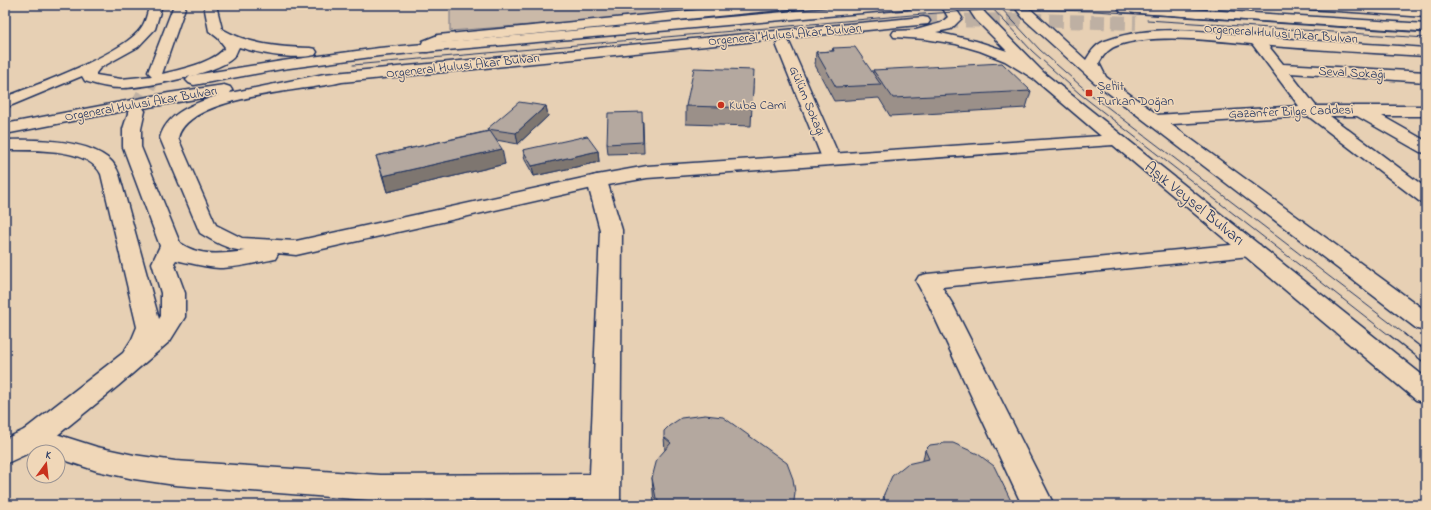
<svg xmlns="http://www.w3.org/2000/svg" width="1431" height="510" viewBox="0 0 1431 510" font-family="'Indie Flower',sans-serif">
	<rect width="100%" height="100%" fill="#e7d0b4"/>
	<filter id="ink" filterUnits="userSpaceOnUse"><feTurbulence type="fractalNoise" baseFrequency=".025" numOctaves="2"/><feDisplacementMap in="SourceGraphic" scale="8" xChannelSelector="R" yChannelSelector="G"/><feConvolveMatrix kernelMatrix="1 2 1 2 8 2 1 2 1" color-interpolation-filters="sRGB"/></filter>
	<g filter="url(#ink)">
		<path fill="#cab9a8" stroke="#727483" d="M 450,5 L 812,5 L 773,9 L 585,21 L 450,31 Z"/>
		<g fill="none" stroke-linecap="round" stroke-linejoin="round">
			<path stroke="#beb0a3" stroke-width="14" stroke-dasharray="14 7" stroke-linecap="butt" d="M 923,21 L 1029,20 L 1136,23
				M 149,87 L 156,72"/>
			<path stroke="#beb0a3" stroke-width="18" stroke-dasharray="18 9" stroke-linecap="butt" d="M 137,111 L 149,86"/>
			<g stroke="#1b2f5e" stroke-width="3">
				<path id="minor" d="M 750,5 L 795,5 L 793,8 L 789,9 L 441,43 L 435,46 L 432,51 L 427,52 L 422,51 L 420,48 L 423,41 L 438,35 Z
					M 1303,5 L 1365,5 L 1426,9 L 1426,17 L 1309,9 L 1305,8 Z
					M 1257,37 L 1262,38 L 1283,64 L 1426,72 L 1426,82 L 1290,73 L 1316,106 L 1426,106 L 1426,116 L 1382,116 L 1426,141 L 1426,153 L 1420,152 L 1357,116 L 1330,116 L 1426,188 L 1426,203 L 1419,201 L 1308,116 L 1156,125 L 1150,124 L 1148,120 L 1150,116 L 1156,115 L 1299,106 L 1250,41 L 1252,38 Z
					M 783,40 L 788,41 L 790,44 L 840,158 L 837,162 L 831,164 L 825,162 L 822,158 L 776,44 L 778,41 Z
					M 597,175 L 604,177 L 607,181 L 622,230 L 620,505 L 588,505 L 589,500 L 381,501 L 175,485 L 134,479 L 97,471 L 58,458 L 58,452 L 41,452 L 24,446 L 20,438 L 24,430 L 34,427 L 97,447 L 134,455 L 175,461 L 381,475 L 590,474 L 600,230 L 587,181 L 590,177 Z
					M 1252,243 L 1260,245 L 1263,250 L 1260,255 L 942,287 L 953,305 L 1054,505 L 1022,505 L 929,305 L 916,281 L 919,276 L 927,274 Z"/>
			</g>
			<g stroke="#1b2f5e" stroke-width="3">
				<path id="major" d="M 150,5 L 162,5 L 155,29 L 138,47 L 100,68 L 96,73 L 96,75 L 121,79 L 152,76 L 148,72 L 174,5 L 186,5 L 162,74 C 178,70 217,62 225,47 L 218,38 L 209,31 L 204,5 L 216,5 L 222,29 C 250,45 279,47 310,48 L 315,49 L 317,52 L 315,55 C 294,60 260,54 239,47 C 237,50 236,55 233,58 C 216,74 145,88 121,88 C 108,88 97,85 85,81 L 82,76 L 5,108 L 5,97 C 37,85 123,54 141,28 C 146,22 147,12 150,5 Z
					M 864,5 L 913,5 L 911,8 L 907,9 L 379,56 L 282,69 L 194,85 L 189,83 L 186,80 L 189,77 L 194,75 L 282,61 L 379,48 Z
					M 937,5 L 953,5 L 962,18 L 951,29 L 936,32 L 976,41 L 1007,51 L 976,20 L 966,5 L 978,5 L 986,14 L 1044,73 L 1426,378 L 1426,403 L 1416,400 L 1113,145 L 647,178 L 597,187 L 296,255 L 277,253 L 278,254 L 275,259 C 260,262 234,268 219,268 C 204,267 190,263 176,260 L 174,263 L 185,293 L 185,317 L 170,341 L 118,386 L 44,446 L 5,464 L 5,439 L 24,430 L 123,353 L 132,339 L 137,327 L 101,174 C 88,147 30,150 5,150 L 5,140 C 35,139 85,139 109,159 C 114,163 117,169 119,174 L 159,319 L 161,316 L 161,293 L 152,263 L 160,246 L 123,147 L 123,129 L 129,110 L 5,134 L 5,124 L 169,93 L 224,85 L 230,87 L 232,90 L 230,93 L 324,74 L 923,17 L 928,18 L 930,21 L 928,24 L 342,82 C 306,91 188,95 178,138 L 216,225 L 242,238 L 296,241 L 597,175 L 647,166 L 1101,136 L 1034,79 L 1005,61 L 980,51 L 956,44 L 925,39 L 894,37 L 892,34 L 894,31 L 916,30 L 941,23 L 948,17 L 944,10 ZM 219,95 C 196,103 167,112 160,138 L 200,233 C 213,241 228,250 245,251 C 222,254 200,257 180,243 L 141,147 L 141,129 L 145,111 L 143,108 Z
					M 1013,5 L 1026,5 L 1086,60 C 1092,50 1097,43 1108,40 C 1158,22 1222,34 1274,38 C 1325,42 1375,44 1426,48 L 1426,56 C 1374,53 1322,50 1271,46 C 1228,42 1158,32 1119,45 C 1109,48 1104,54 1099,63 L 1106,77 L 1426,311 L 1426,331 L 1417,329 L 1094,82 L 1024,19 Z
					M 1125,5 L 1426,24 L 1426,32 L 1121,12 L 1119,9 L 1121,6 Z"/>
			</g>
			<use href="#minor" fill="#f0d7b8" fill-rule="evenodd"/>
			<use href="#major" fill="#f0d7b8" fill-rule="evenodd"/>
			<path stroke="#1b2f5e" stroke-width="1" d="M 1000,7 L 1040,50 L 1089,93 L 1406,335
				M 992,8 L 1032,51 L 1080,94 L 1389,335
				M 1147,20 L 1426,38
				M 353,65 L 923,14 L 1002,9 L 1095,11 L 1426,32"/>
			<path stroke="#1b2f5e" stroke-width="1.5" d="M 1388,334 L 1426,364
				M 1404,334 L 1426,351"/>
		</g>
		<path fill="#9b9089" stroke="#1b2f5e" d="M 1420,5 L 1426,5 L 1426,7 Z
			M 833,48 L 873,73 L 873,70 L 1031,91 L 1026,108 L 890,116 L 879,98 L 834,101 L 815,65 L 816,52 L 832,51 Z
			M 753,86 L 751,126 L 686,124 L 686,106 Z
			M 546,106 L 548,116 L 518,144 L 496,140 L 505,164 L 387,192 L 376,156 L 488,131 L 487,129 Z
			M 643,122 L 644,153 L 608,154 L 607,144 Z
			M 523,150 L 598,151 L 599,162 L 534,176 L 525,160 Z
			M 664,437 L 793,505 L 654,505 L 652,478 L 665,451 Z
			M 925,450 L 1013,505 L 882,505 L 884,494 L 923,460 Z"/>
		<path fill="#7e766f" stroke="#1b2f5e" d="M 546,106 L 548,116 L 518,144 L 516,133 Z
			M 502,149 L 505,164 L 387,192 L 383,176 Z
			M 598,151 L 599,162 L 534,176 L 532,166 Z"/>
		<path fill="#b4a89f" stroke="#1b2f5e" d="M 855,47 L 881,85 L 836,87 L 816,52 L 834,51 L 833,48 Z
			M 1002,63 L 1031,91 L 893,98 L 873,70 Z
			M 694,68 L 754,70 L 752,108 L 686,106 Z
			M 519,102 L 546,106 L 516,133 L 487,129 Z
			M 642,112 L 643,142 L 607,144 L 608,113 Z
			M 490,131 L 502,149 L 383,176 L 376,156 Z
			M 587,136 L 598,151 L 532,166 L 523,150 Z
			M 705,415 L 723,417 L 787,463 L 793,479 L 795,492 L 794,501 L 791,505 L 661,505 L 656,498 L 652,478 L 657,459 L 671,443 L 664,437 L 664,431 L 669,426 L 681,418 Z
			M 945,443 L 953,443 L 978,454 L 994,466 L 1013,505 L 885,505 L 884,494 L 892,476 L 907,464 L 929,459 L 925,450 L 930,445 Z"/>
	</g>
	<g fill="#c8321e" stroke="#f0d7b8" stroke-width="1.5">
		<rect x="1085" y="89" width="8" height="8" rx="2"/>
		<circle cx="721" cy="105" r="4"/>
	</g>
	<g text-anchor="middle" dominant-baseline="central" stroke-width="3" stroke-linejoin="round" paint-order="stroke">
		<g font-size="13" fill="#1b2f5e" stroke="#f0d7b8">
			<text transform="translate(1281 34) rotate(4)">Orgeneral Hulusi Akar Bulvarı</text>
			<text transform="translate(785 35) rotate(-5)">Orgeneral Hulusi Akar Bulvarı</text>
			<text transform="translate(463 66) rotate(-6)">Orgeneral Hulusi Akar Bulvarı</text>
			<text transform="translate(1352 73) rotate(3)">Seval Sokağı</text>
			<text transform="translate(807 101) rotate(67)">Gülüm Sokağı</text>
			<text transform="translate(141 104) rotate(-10)">Orgeneral Hulusi Akar Bulvarı</text>
			<text transform="translate(1291 112) rotate(-2)">Gazanfer Bilge Caddesi</text>
		</g>
		<g font-size="13" fill="#1b2f5e" stroke="#f0d7b8" text-anchor="start">
			<text x="1097" y="86">Şehit<tspan x="1097" dy="15">Furkan Doğan</tspan></text>
			<text x="729" y="105">Kuba Cami</text>
		</g>
		<g font-size="16" fill="#1b2f5e" stroke="#f0d7b8">
			<text transform="translate(1194 204) rotate(39)">Aşık Veysel Bulvarı</text>
		</g>
	</g>
	<rect width="1431" height="510" fill="none" stroke="#f0d7b8" stroke-width="20"/>
	<rect x="10" y="10" width="1411" height="490" fill="none" stroke="#1b2f5e" stroke-width="1.5" filter="url(#ink)"/>
	<g transform="translate(46 464) rotate(15)"><circle r="19" fill="#f0d7b8" stroke="#9b9494"/>
	<path d="M0-3L7 15L0 10L-7 15Z" fill="#c8321e"/>
	<text y="-6" font-size="11" font-weight="bold" text-anchor="middle" fill="#1b2f5e">K</text>
	</g>
</svg>
